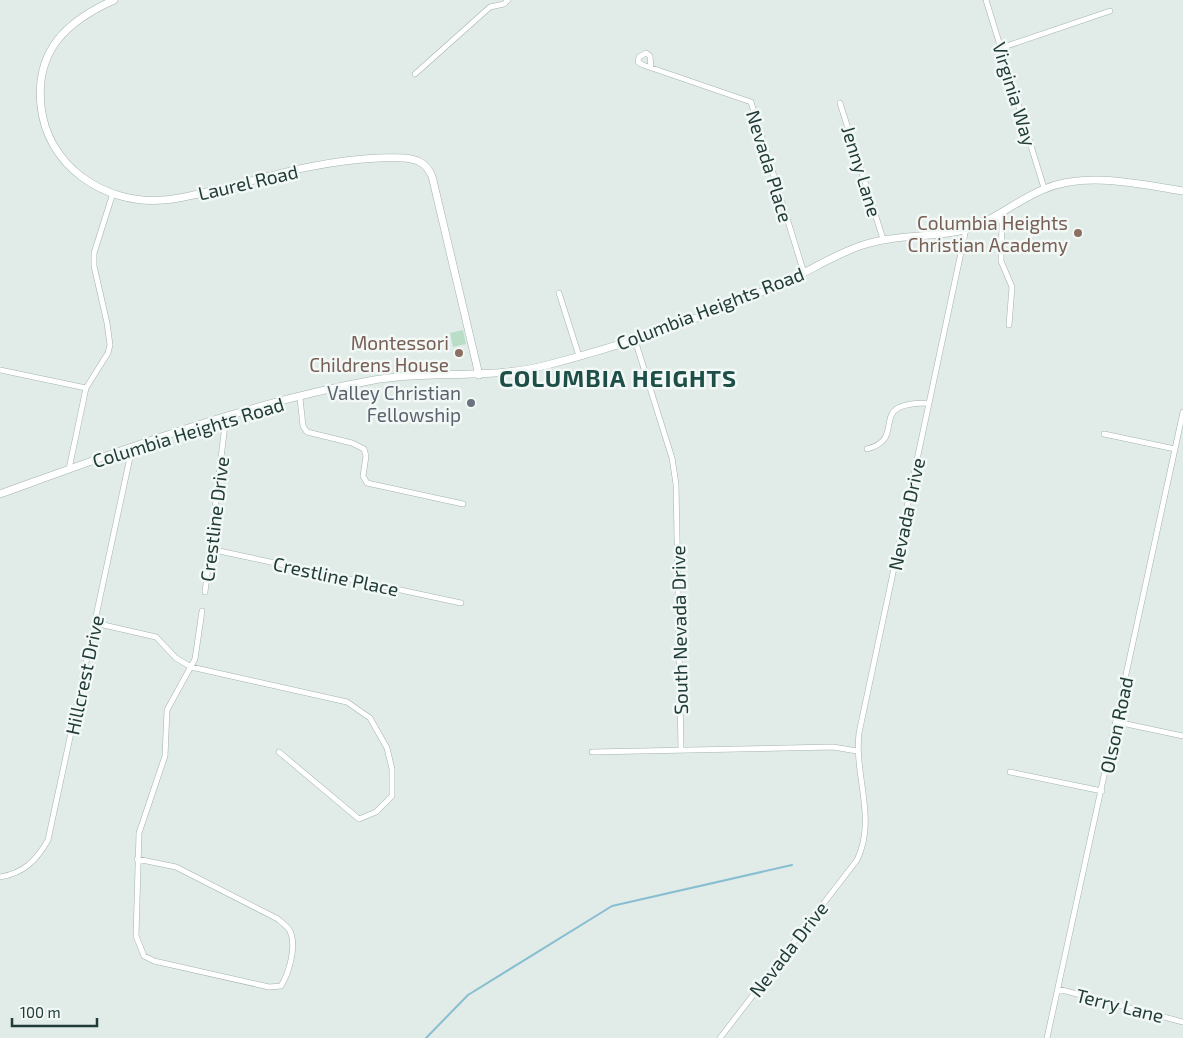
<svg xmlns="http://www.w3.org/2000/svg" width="1183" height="1038" viewBox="0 0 1183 1038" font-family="'Exo 2',sans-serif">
	<rect width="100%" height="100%" fill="#e1ebe8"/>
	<path fill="#b9ddc7" d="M 463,330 L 466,344 L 453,347 L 450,333 Z"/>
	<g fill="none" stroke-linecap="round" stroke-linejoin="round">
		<path stroke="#88bed1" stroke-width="2" d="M 426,1038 L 468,995 L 612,906 L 792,865"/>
		<g stroke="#a4b3b0" stroke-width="6">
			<path id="minor" d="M 986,0 L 1044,188
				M 1001,48 L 1110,11
				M 651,68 L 650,56 L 646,53 L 639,57 L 638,62 L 643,65 L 751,102 L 804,273
				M 415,74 L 490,7 L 504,4 L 508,0
				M 840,103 L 883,239
				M 998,214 L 1002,223 L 1001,261 L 1012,287 L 1009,325
				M 559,293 L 579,356
				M 635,340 L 672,458 L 676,484 L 681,749
				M 0,370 L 86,388
				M 300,398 L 303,426 L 307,432 L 352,443 L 364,449 L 366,456 L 363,476 L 367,483 L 463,504
				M 1104,434 L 1175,449
				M 867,449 C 899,441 881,418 898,408 C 907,403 919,403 929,403
				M 69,469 L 86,388 L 108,353 L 110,345 L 107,323 L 94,266 L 94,253 L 113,193
				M 210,549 L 461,603
				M 205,592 L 226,416
				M 95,623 L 156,637 L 176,658 L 191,667 L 347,702 L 370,718 L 387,748 L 392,769 L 392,796 L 376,812 L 359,819 L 279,752
				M 1117,722 L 1183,736
				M 592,752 L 833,747 L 857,751
				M 1010,772 L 1102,791
				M 137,859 L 176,867 L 278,919 C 282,923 287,926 290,931 C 297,946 289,973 281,986 L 269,987 L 154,961 L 144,956 L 136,936 L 139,833 L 165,756 L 167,710 L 195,659 L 202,611
				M 0,877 C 24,873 36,861 48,840 L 132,448
				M 1058,989 L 1183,1022
				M 720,1038 L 857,860 C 877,819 854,776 859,733 L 966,229
				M 1047,1038 L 1183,412"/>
		</g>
		<g stroke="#a4b3b0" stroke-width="8">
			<path id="tertiary" d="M 114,0 C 67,21 35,50 41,106 C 47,166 105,205 163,200 C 182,199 201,193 219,189 C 271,176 324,160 379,158 C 392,158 408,156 420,162 C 426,165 429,170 432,176 L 479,375
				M 0,494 C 122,450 246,403 374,380 C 432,370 490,380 547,365 C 625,345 702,318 776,286 C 805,274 831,256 860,246 C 894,234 930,238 964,230 C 992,222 1016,201 1042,190 C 1084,171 1139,184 1183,191"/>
		</g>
		<use href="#minor" stroke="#fff" stroke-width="5"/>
		<use href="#tertiary" stroke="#fff" stroke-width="7"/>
	</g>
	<g fill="#8d6e63" stroke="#f1f8f5" stroke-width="2">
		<circle cx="1078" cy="233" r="5"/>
		<circle cx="459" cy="353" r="5"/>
	</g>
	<circle fill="#6b7280" stroke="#f1f8f5" stroke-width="2" cx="471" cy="403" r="5"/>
	<g text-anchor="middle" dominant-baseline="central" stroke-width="5" stroke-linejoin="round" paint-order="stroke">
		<g font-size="19" fill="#213c38" stroke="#f1f8f5">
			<text transform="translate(1015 94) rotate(73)">Virginia Way</text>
			<text transform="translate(770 166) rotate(73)">Nevada Place</text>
			<text transform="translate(862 171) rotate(73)">Jenny Lane</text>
			<text transform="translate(248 182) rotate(-13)">Laurel Road</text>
			<text transform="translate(710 308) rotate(-21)">Columbia Heights Road</text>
			<text transform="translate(188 432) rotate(-17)">Columbia Heights Road</text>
			<text transform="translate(906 514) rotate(-78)">Nevada Drive</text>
			<text transform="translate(214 519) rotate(-83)">Crestline Drive</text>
			<text transform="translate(336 576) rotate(12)">Crestline Place</text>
			<text transform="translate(679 630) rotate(-91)">South Nevada Drive</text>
			<text transform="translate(84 675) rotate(-78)">Hillcrest Drive</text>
			<text transform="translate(1116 725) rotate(-78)">Olson Road</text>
			<text transform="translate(788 949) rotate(-52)">Nevada Drive</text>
			<text transform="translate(1120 1005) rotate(14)">Terry Lane</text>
		</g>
		<g font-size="19" fill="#785e54" stroke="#f1f8f5" text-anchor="end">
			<text x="1068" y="222">Columbia Heights<tspan x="1068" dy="22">Christian Academy</tspan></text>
			<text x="449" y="342">Montessori<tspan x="449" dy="22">Childrens House</tspan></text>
		</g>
		<g font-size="19" fill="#5b616d" stroke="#f1f8f5" text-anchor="end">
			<text x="461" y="392">Valley Christian<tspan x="461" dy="22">Fellowship</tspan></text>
		</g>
		<g font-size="24" font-weight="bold" letter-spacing="1" fill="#1d4e47" stroke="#f1f8f5">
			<text x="618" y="377">COLUMBIA HEIGHTS</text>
		</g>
	</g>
	<path d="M12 1018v8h85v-8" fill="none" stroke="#213c38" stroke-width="2.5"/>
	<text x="20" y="1018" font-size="15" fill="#213c38" stroke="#f1f8f5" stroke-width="4" paint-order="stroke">100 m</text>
</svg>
